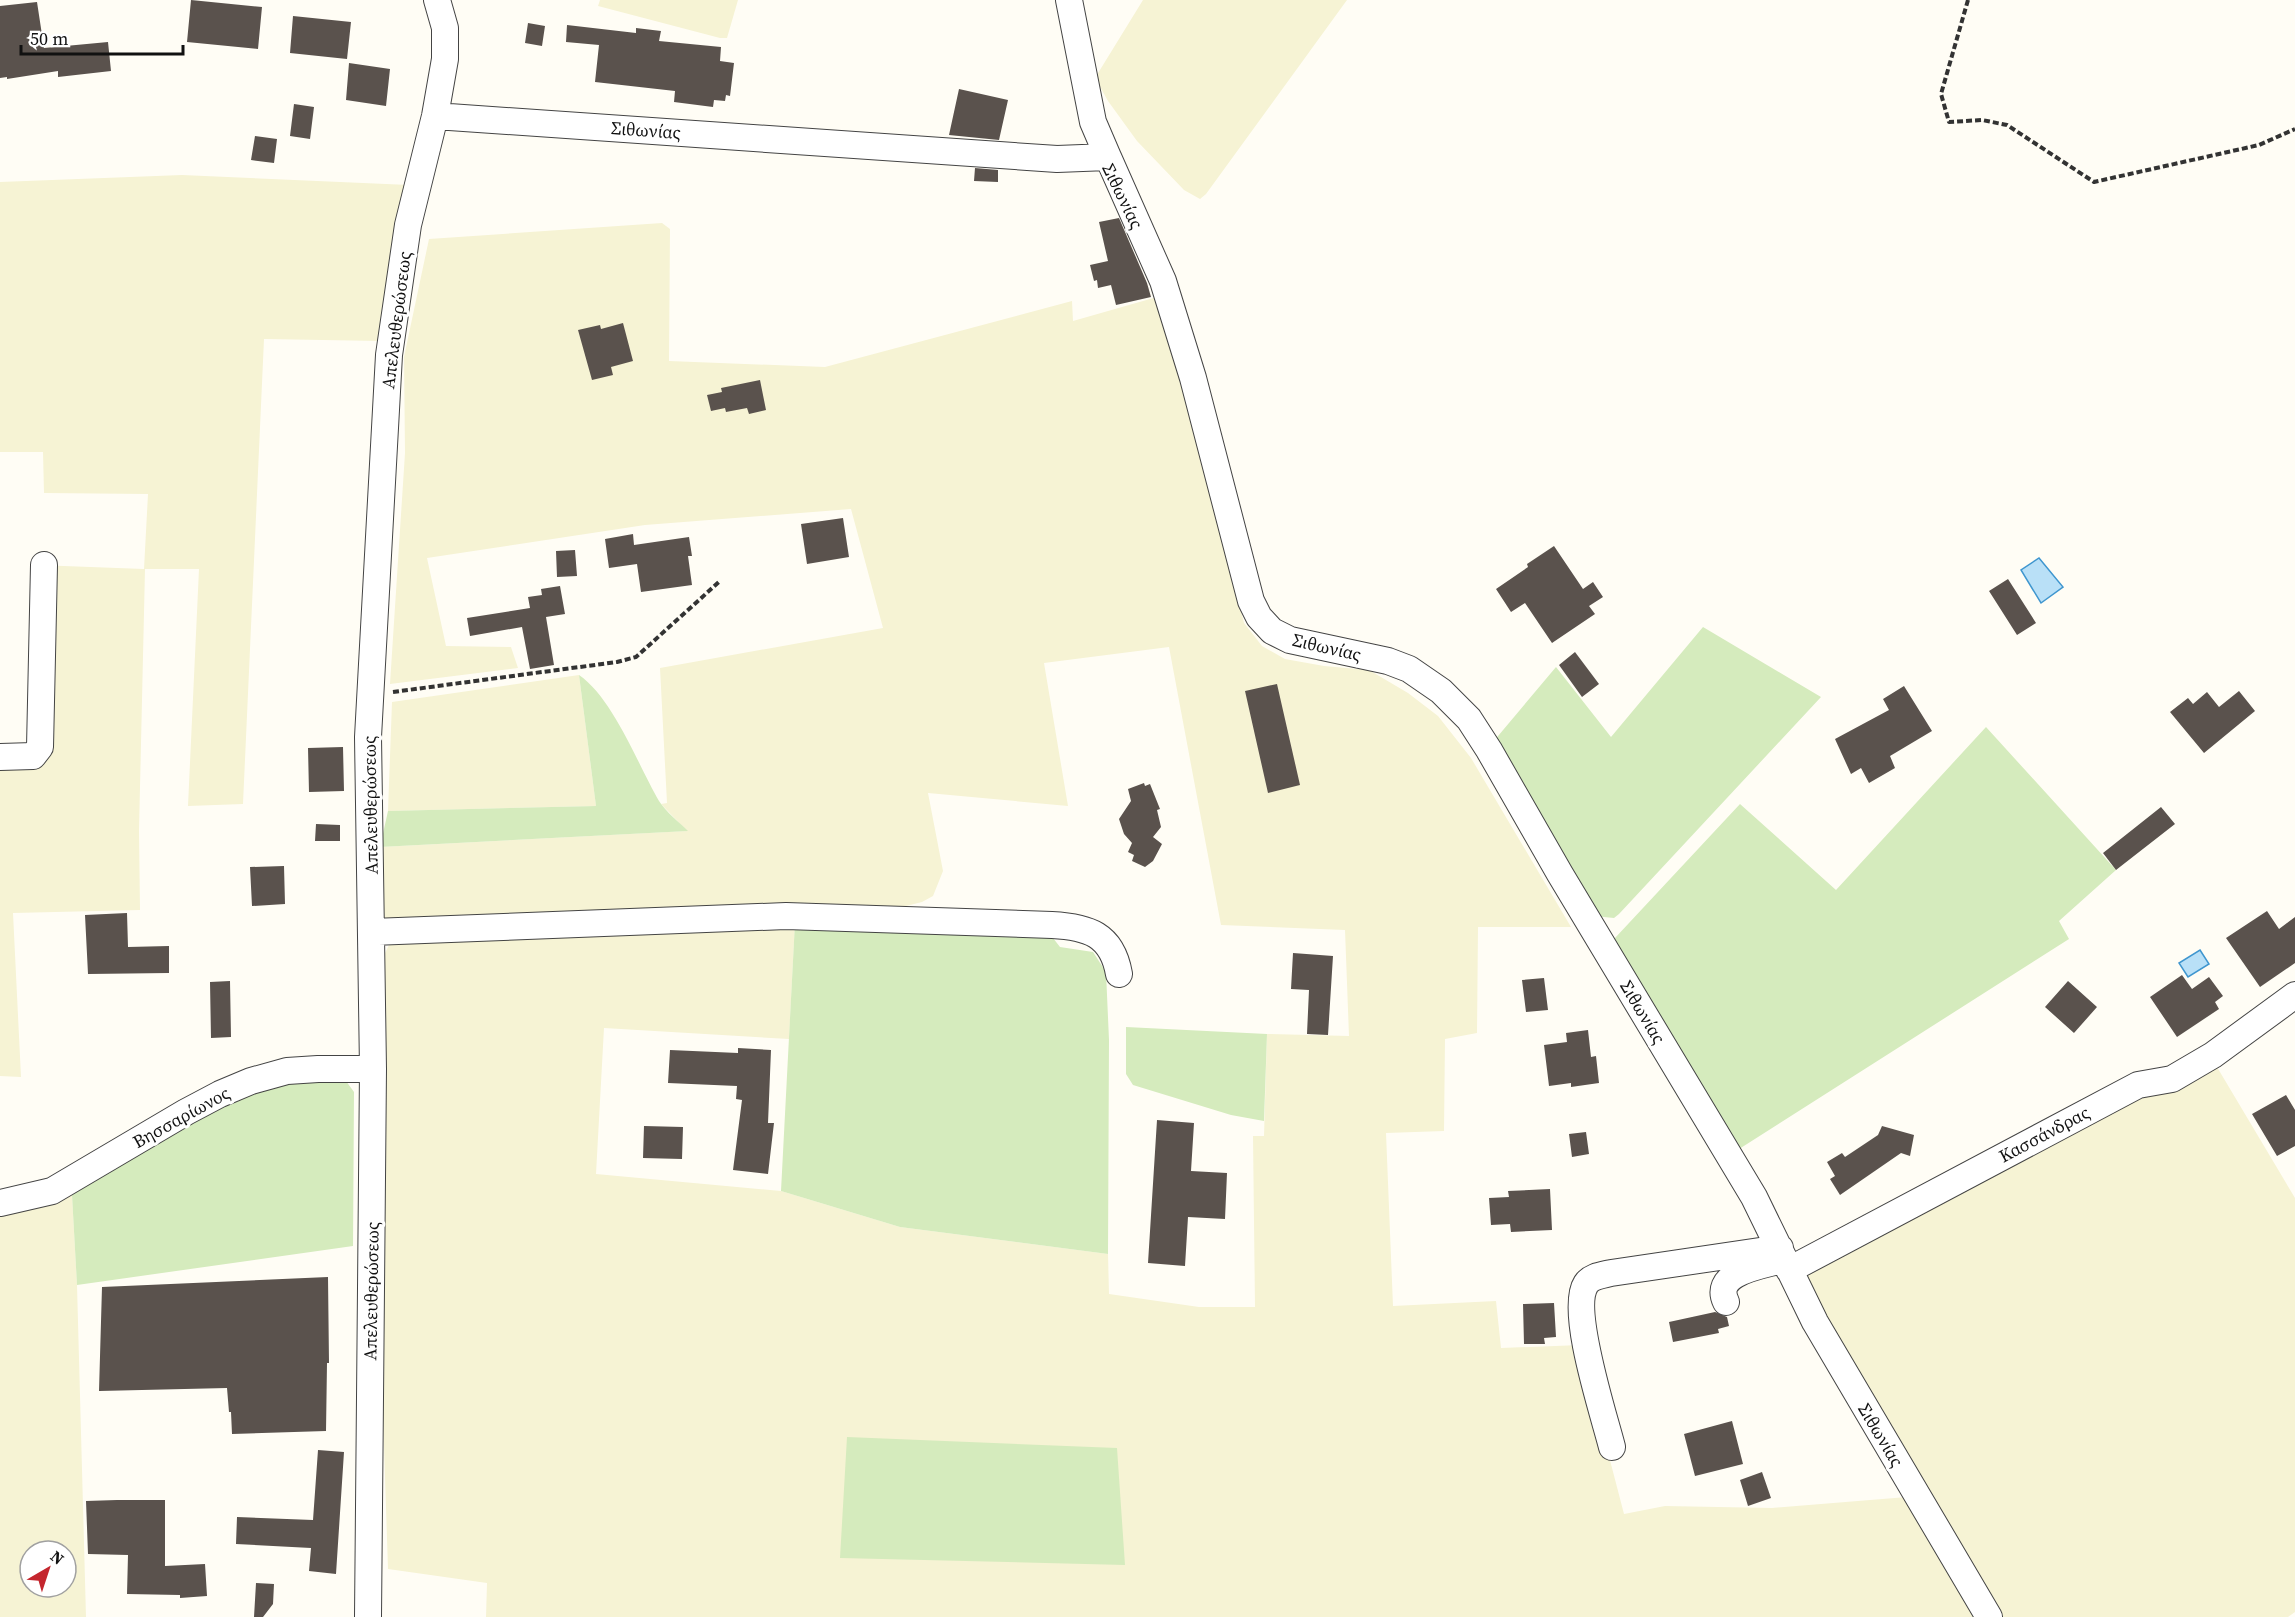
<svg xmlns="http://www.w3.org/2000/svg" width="2295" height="1617" viewBox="0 0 2295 1617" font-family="'Source Serif 4',serif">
	<rect width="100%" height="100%" fill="#fffdf5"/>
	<path fill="#f6f3d4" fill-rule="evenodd" d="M 600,0 L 738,0 L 727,38 L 720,38 L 598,6 Z
		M 1143,0 L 1347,0 L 1206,194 L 1200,199 L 1184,190 L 1137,141 L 1108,101 L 1095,78 Z
		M 182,175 L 409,185 L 381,341 L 264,339 L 243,804 L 188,806 L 199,569 L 145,569 L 139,831 L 140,910 L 13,913 L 21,1077 L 0,1076 L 0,763 L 32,764 L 37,565 L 144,569 L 148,494 L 44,493 L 43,452 L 0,452 L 0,182 Z
		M 662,223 L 670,229 L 669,361 L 825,367 L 1072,301 L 1073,321 L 1157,297 L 1204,458 L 1244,623 L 1262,646 L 1285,659 L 1324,666 L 1369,670 L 1408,693 L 1438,716 L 1471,758 L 1571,927 L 1478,927 L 1477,1033 L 1445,1039 L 1444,1131 L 1386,1133 L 1393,1306 L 1496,1301 L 1501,1348 L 1580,1345 L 1624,1514 L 1665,1506 L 1772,1508 L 1907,1497 L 1974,1617 L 486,1617 L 487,1583 L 388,1569 L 380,1324 L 386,1030 L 384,969 L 385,953 L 390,943 L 795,922 L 789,1039 L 604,1028 L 596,1174 L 781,1191 L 900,1227 L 1108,1254 L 1109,1294 L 1199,1307 L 1255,1307 L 1253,1136 L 1264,1136 L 1267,1034 L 1349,1036 L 1345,930 L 1221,925 L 1169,647 L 1044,663 L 1068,806 L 928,793 L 943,871 L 933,896 L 922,902 L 898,908 L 382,920 L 380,847 L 687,831 L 661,804 L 667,803 L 660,668 L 883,628 L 851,509 L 645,525 L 427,558 L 446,646 L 511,647 L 518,668 L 390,684 L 405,453 L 404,357 L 429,239 Z
		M 579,675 L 596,806 L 388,811 L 392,702 Z
		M 2214,1062 L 2295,1198 L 2295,1612 L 2288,1617 L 1996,1617 L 1802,1283 L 1807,1269 L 1951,1190 Z
		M 72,1195 L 77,1285 L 86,1617 L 0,1617 L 0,1211 ZM 30,1551 L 66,1551 L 66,1587 L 30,1587 Z"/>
	<path fill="#d5ebbd" d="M 1703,627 L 1821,697 L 1619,914 L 1614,918 L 1594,916 L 1493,742 L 1556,667 L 1611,737 Z
		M 579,675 C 613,698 638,765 659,801 C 666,812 679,822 688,831 L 380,847 L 388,811 L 596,806 Z
		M 1986,727 L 2116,870 L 2059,921 L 2069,939 L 1736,1151 L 1614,949 L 1615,938 L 1740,804 L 1836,890 Z
		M 795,922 L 1046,929 L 1060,947 L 1093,952 L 1106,972 L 1109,1040 L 1108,1254 L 900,1227 L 781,1191 Z
		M 1126,1027 L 1267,1034 L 1264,1121 L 1231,1115 L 1133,1085 L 1126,1074 Z
		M 300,1075 L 346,1081 L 354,1092 L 353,1246 L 77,1285 L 72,1195 L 128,1157 L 221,1103 Z
		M 847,1437 L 1117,1448 L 1125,1565 L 840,1558 Z"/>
	<path fill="#b9e0f7" stroke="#3f96cf" stroke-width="1.5" d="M 2039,558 L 2063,587 L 2041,603 L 2021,570 Z
		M 2200,950 L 2209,964 L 2188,977 L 2179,963 Z"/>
	<path fill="#5a524d" d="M 191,0 L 262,7 L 258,49 L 187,42 Z
		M 37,2 L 44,48 L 108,42 L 111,71 L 58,77 L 58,71 L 7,79 L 7,77 L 0,78 L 0,6 Z
		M 293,16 L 351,22 L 347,59 L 290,53 Z
		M 528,23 L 545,26 L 542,46 L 525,43 Z
		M 567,25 L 636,33 L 636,28 L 661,31 L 659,41 L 721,47 L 720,61 L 734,63 L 730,96 L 726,95 L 725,101 L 714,100 L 713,107 L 674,102 L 675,91 L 595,82 L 599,45 L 566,42 Z
		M 349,63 L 390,69 L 386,106 L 346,100 Z
		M 959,89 L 1008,100 L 999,140 L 949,135 Z
		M 294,104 L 314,107 L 310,139 L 290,136 Z
		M 255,136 L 277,139 L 274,163 L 251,160 Z
		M 975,168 L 998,170 L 998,182 L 974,181 Z
		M 1119,218 L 1147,283 L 1151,297 L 1116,305 L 1111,285 L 1098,288 L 1097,280 L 1094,281 L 1090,265 L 1108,261 L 1099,222 Z
		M 623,323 L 633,361 L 611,367 L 613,375 L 592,380 L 578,330 L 600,325 L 601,329 Z
		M 760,380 L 766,410 L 749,414 L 747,408 L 726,412 L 725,408 L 711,411 L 707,395 L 722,392 L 721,388 Z
		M 843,518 L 849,557 L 807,564 L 801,524 Z
		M 633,534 L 634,545 L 689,537 L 692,556 L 688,556 L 692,585 L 641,592 L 637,564 L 609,568 L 605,539 Z
		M 1554,546 L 1583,589 L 1593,582 L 1603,597 L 1589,606 L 1595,614 L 1552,643 L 1525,603 L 1511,612 L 1496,589 L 1528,567 L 1527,564 Z
		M 575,550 L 577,576 L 557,577 L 556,551 Z
		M 2008,579 L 2036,623 L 2017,635 L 1989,591 Z
		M 560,586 L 565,614 L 546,617 L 554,665 L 530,669 L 522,627 L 470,636 L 467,618 L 530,608 L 528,597 L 542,595 L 541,589 Z
		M 1575,652 L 1599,684 L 1582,697 L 1559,665 Z
		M 1277,684 L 1300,785 L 1268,793 L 1245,691 Z
		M 1904,686 L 1932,731 L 1890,756 L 1895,768 L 1869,783 L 1861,768 L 1851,774 L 1835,739 L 1889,710 L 1883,699 Z
		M 2239,691 L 2255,711 L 2204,753 L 2170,712 L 2188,698 L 2193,704 L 2207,692 L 2219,707 Z
		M 343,747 L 344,791 L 309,792 L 308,748 Z
		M 1144,783 L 1145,786 L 1150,784 L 1160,809 L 1157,810 L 1161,827 L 1153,837 L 1162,844 L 1153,861 L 1145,867 L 1132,861 L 1134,855 L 1128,852 L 1132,843 L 1124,834 L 1119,819 L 1131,801 L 1128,789 Z
		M 2161,807 L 2175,824 L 2116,870 L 2103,853 Z
		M 316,824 L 340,825 L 340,841 L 315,841 Z
		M 284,866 L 285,904 L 252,906 L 250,867 Z
		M 2267,911 L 2279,929 L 2295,917 L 2295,963 L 2260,987 L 2226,938 Z
		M 127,913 L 128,947 L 169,946 L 169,973 L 88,974 L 85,915 Z
		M 1293,953 L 1333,956 L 1328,1035 L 1307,1034 L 1309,990 L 1291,989 Z
		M 2182,975 L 2192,989 L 2209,977 L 2223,996 L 2215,1002 L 2219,1009 L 2177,1037 L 2150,997 Z
		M 1544,978 L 1548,1010 L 1526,1012 L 1522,980 Z
		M 230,981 L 231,1037 L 211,1038 L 210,982 Z
		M 2068,981 L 2097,1007 L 2074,1033 L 2045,1007 Z
		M 1588,1030 L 1591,1057 L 1596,1056 L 1599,1083 L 1571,1087 L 1571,1083 L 1549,1086 L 1544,1045 L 1567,1042 L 1566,1033 Z
		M 738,1048 L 771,1050 L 768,1123 L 774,1123 L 768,1174 L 733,1170 L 742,1100 L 736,1099 L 737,1086 L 668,1083 L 670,1050 L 738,1053 Z
		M 2286,1095 L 2295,1110 L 2295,1146 L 2277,1156 L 2252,1114 Z
		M 1157,1120 L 1194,1123 L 1191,1171 L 1227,1173 L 1225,1219 L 1188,1217 L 1185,1266 L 1148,1263 Z
		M 644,1126 L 683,1127 L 682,1159 L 643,1158 Z
		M 1882,1126 L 1914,1135 L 1910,1156 L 1901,1153 L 1840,1195 L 1830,1179 L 1835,1176 L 1827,1162 L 1842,1153 L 1845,1157 L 1878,1135 Z
		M 1586,1132 L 1589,1154 L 1572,1157 L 1569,1134 Z
		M 1550,1189 L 1552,1230 L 1511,1232 L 1510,1224 L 1491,1225 L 1489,1198 L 1509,1197 L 1508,1191 Z
		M 328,1277 L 329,1363 L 327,1363 L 326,1431 L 232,1434 L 231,1412 L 229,1412 L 227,1388 L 99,1391 L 102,1287 Z
		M 1554,1303 L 1556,1337 L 1544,1338 L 1545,1344 L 1524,1344 L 1523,1304 Z
		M 1715,1312 L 1727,1317 L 1729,1326 L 1718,1329 L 1719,1333 L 1673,1342 L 1669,1322 Z
		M 1732,1421 L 1743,1464 L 1695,1476 L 1684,1434 Z
		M 318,1450 L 344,1452 L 336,1574 L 309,1571 L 311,1548 L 236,1544 L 237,1517 L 313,1520 Z
		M 1762,1472 L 1771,1498 L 1748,1506 L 1740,1480 Z
		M 117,1500 L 165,1500 L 165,1566 L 205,1564 L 207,1596 L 180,1598 L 180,1595 L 127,1594 L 128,1555 L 88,1554 L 86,1501 Z
		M 256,1583 L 274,1584 L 273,1604 L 263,1617 L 254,1617 Z"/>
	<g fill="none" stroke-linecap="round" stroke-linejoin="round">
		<g stroke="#444" stroke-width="28">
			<path id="minor" d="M 1069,0 L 1093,122 L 1108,157
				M 435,116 L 1057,159 L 1108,157 L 1163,281 L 1193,378 L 1251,601 L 1259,617 L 1272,631 L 1290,640 L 1388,661 L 1409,669 L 1441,691 L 1469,719 L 1489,750 L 1560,874 L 1754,1197 L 1815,1322 L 1989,1617
				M 0,757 L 33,756 L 40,747 L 44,565
				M 372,932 L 786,916 L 1052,925 C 1088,927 1112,934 1119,974
				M 0,1203 L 52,1191 L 186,1112 L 220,1094 L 251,1081 L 287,1071 L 318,1069 L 373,1069
				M 1789,1270 L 2138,1085 L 2172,1079 L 2213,1055 L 2295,995
				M 1726,1302 C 1712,1273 1760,1266 1778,1261
				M 1612,1447 C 1604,1415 1569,1310 1586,1284 C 1591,1276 1603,1275 1611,1273 L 1780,1248
				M 368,1617 L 373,1069 L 368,737 L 389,355 L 408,225 L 435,116 L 445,59 L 445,28 L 437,0"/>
		</g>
		<path stroke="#333" stroke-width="4" stroke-dasharray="6 3" stroke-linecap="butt" d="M 1968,0 L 1941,94 L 1949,122 L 1982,120 L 2007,125 L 2094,182 L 2259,145 L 2295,129
			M 393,692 L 617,662 L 636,657 L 720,581"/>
		<use href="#minor" stroke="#fff" stroke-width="26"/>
	</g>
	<g text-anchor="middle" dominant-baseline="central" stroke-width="6" stroke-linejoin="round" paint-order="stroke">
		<g font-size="18" fill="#111" stroke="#fff">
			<text transform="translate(646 130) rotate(4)">Σιθωνίας</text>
			<text transform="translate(1123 196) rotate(64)">Σιθωνίας</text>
			<text transform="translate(396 320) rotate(-83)">Απελευθερώσεως</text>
			<text transform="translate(1327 647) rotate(13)">Σιθωνίας</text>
			<text transform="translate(370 805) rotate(-91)">Απελευθερώσεως</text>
			<text transform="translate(1643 1012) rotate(59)">Σιθωνίας</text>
			<text transform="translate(181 1117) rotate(-29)">Βησσαρίωνος</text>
			<text transform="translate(2044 1134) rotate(-28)">Κασσάνδρας</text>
			<text transform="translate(371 1291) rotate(-89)">Απελευθερώσεως</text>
			<text transform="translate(1881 1435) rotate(59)">Σιθωνίας</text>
		</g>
	</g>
	<g transform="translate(48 1569) rotate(39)"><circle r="28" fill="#ffffff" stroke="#a0a0a0" stroke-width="1.5"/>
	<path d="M0-4.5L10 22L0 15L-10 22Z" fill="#c4262e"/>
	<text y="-9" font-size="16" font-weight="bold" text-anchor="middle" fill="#111111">N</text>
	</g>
	<path d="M21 45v9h162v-9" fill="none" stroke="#111111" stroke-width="3"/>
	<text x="30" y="45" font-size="18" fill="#111111" stroke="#ffffff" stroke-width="4.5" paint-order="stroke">50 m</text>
</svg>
